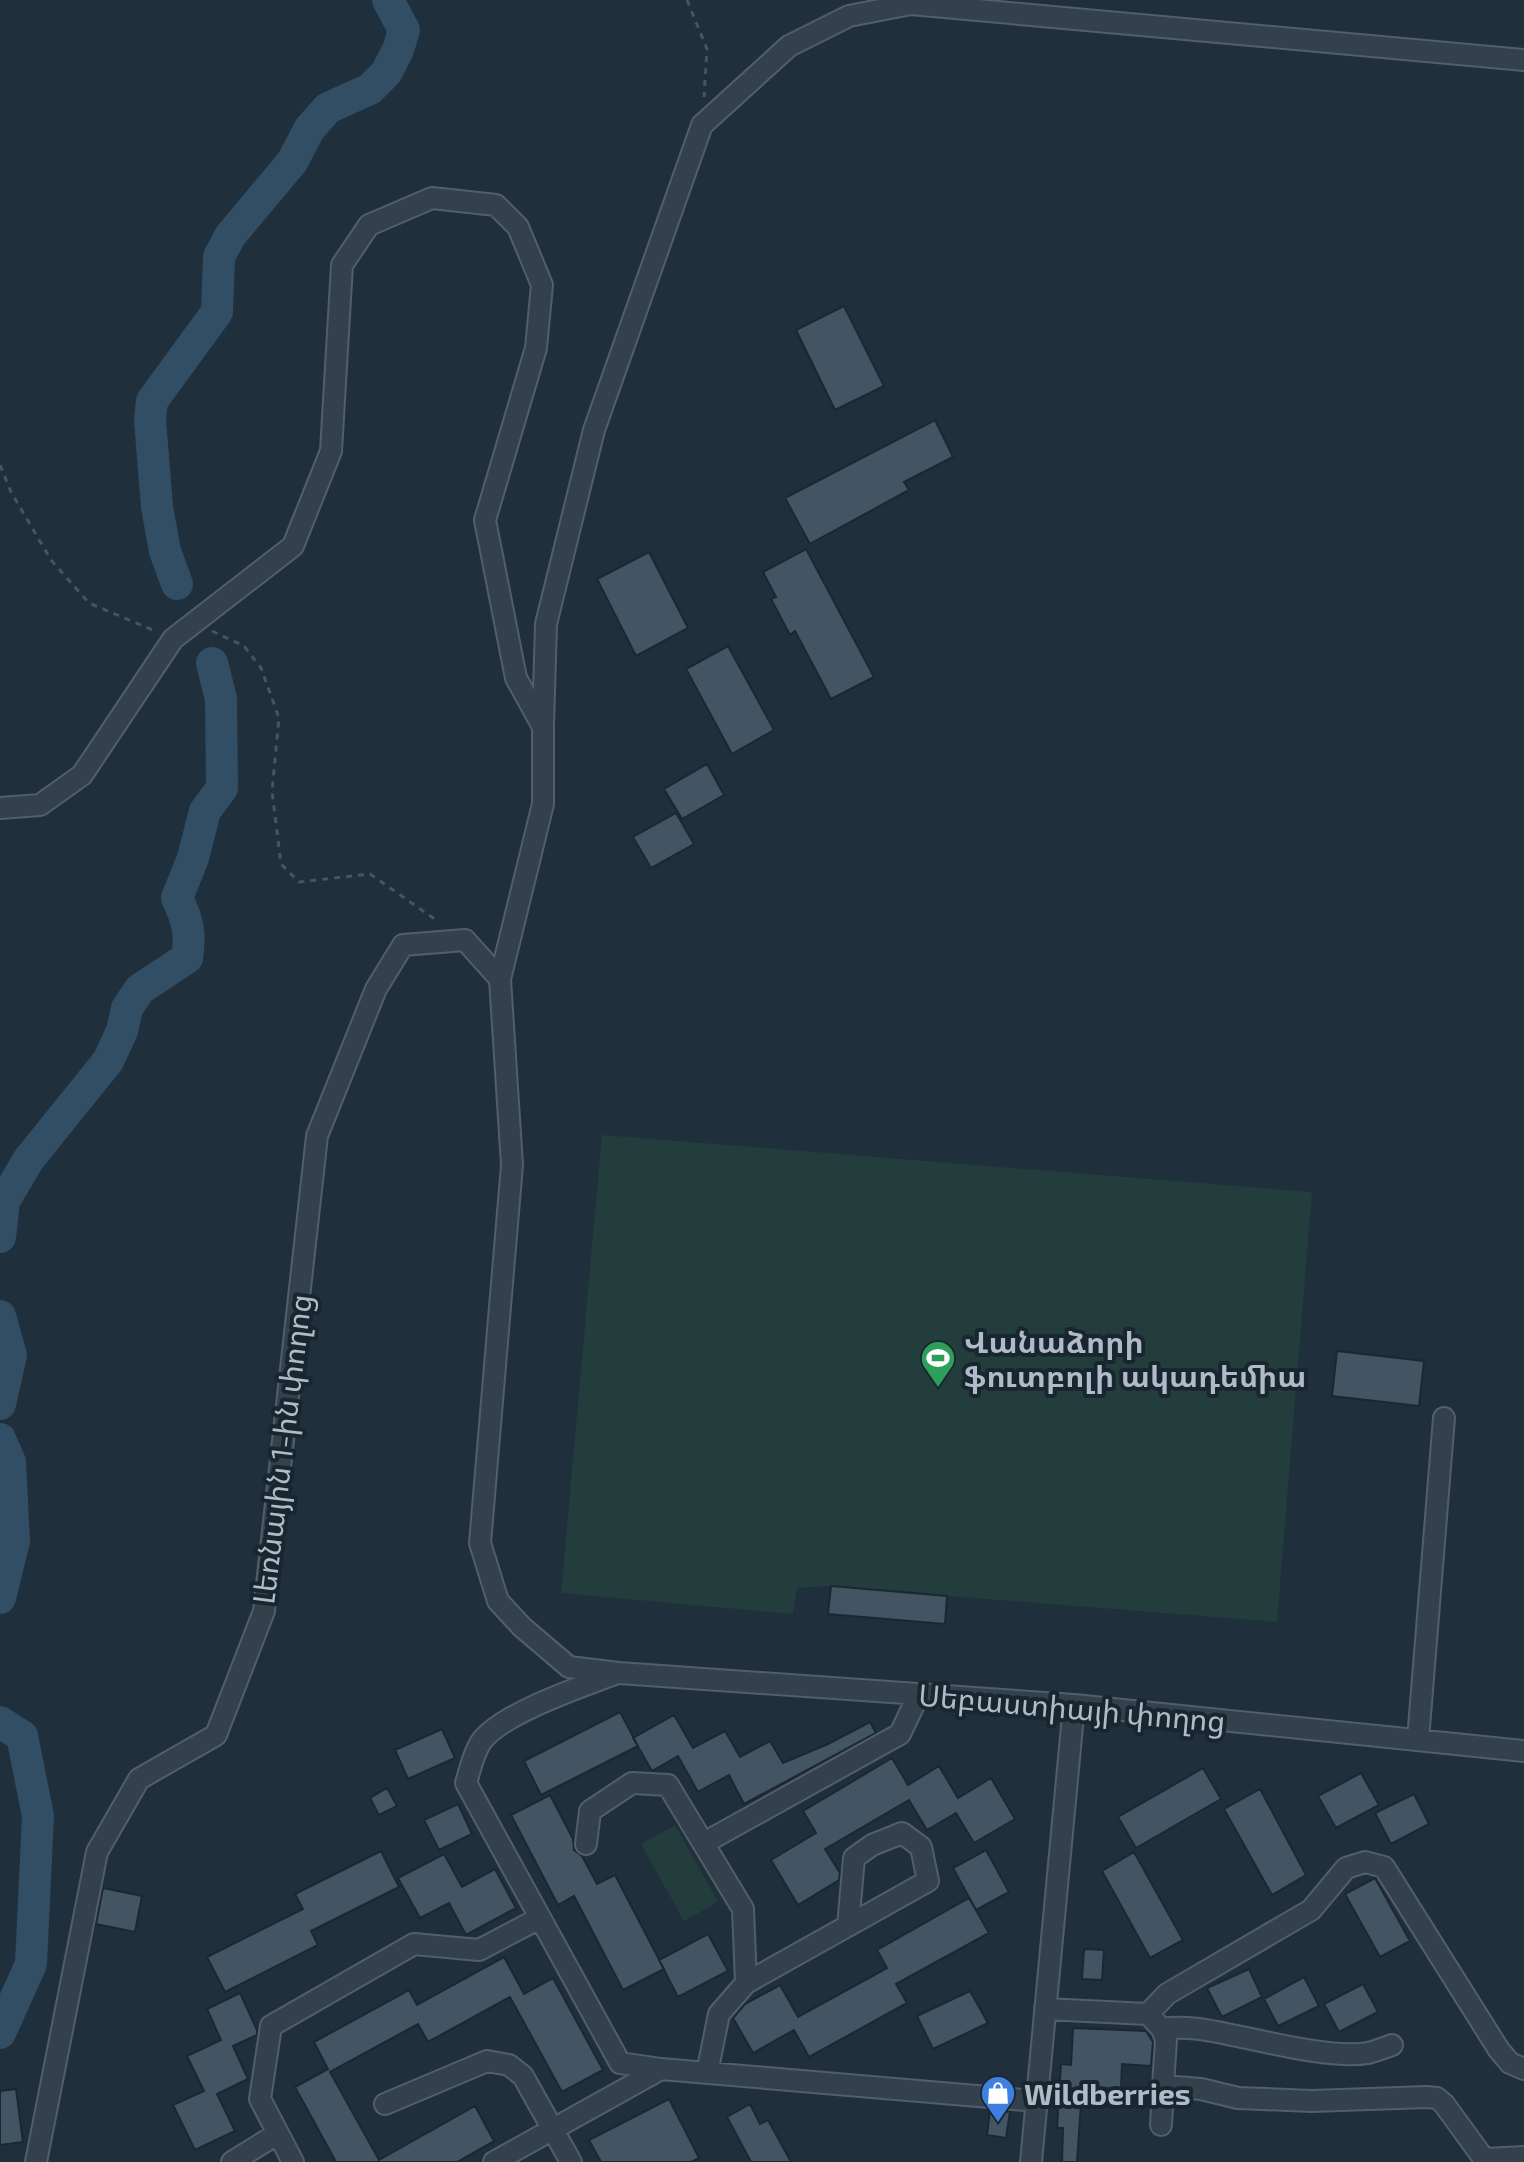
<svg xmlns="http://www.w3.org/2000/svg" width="1524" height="2162" viewBox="0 0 1524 2162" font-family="'Exo 2','Noto Sans Armenian',sans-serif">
	<rect width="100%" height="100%" fill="#202f3c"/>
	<path fill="#223d3c" d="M 602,1135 L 1312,1192 L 1277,1622 L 948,1596 L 945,1624 L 828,1614 L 830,1586 L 797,1588 L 793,1614 L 561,1593 Z
		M 675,1825 L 718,1902 L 684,1921 L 641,1844 Z"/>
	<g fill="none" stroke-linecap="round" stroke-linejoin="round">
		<path stroke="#324e65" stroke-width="32" d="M 177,584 L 165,551 L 157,507 L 150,420 L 152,401 L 217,312 L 219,257 L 230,236 L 292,162 L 310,128 L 328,108 L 370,89 L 386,73 L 398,50 L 404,30 L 388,0
			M 0,1237 L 4,1201 L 29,1159 L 108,1061 L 122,1031 L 127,1008 L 140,989 L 187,958 C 191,933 188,921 177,898 L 193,858 L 205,811 L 222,788 L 221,699 L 212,663
			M 0,1316 L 11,1355 L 0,1404
			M 0,1439 L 10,1462 L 14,1541 L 0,1598
			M 0,1722 L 22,1736 L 38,1816 L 31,1964 L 0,2033"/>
	</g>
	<path fill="#435563" stroke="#1b2832" stroke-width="2" d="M 844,306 L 884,386 L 835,410 L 796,330 Z
		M 935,420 L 953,457 L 904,482 L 909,490 L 810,544 L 785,498 Z
		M 806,549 L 874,677 L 831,699 L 795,631 L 790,635 L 771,599 L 776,597 L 763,572 Z
		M 649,552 L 688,628 L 636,656 L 597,579 Z
		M 728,646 L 774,730 L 732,754 L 686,669 Z
		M 707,764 L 724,795 L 682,819 L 664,789 Z
		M 676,813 L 694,844 L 651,868 L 633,837 Z
		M 1337,1351 L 1424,1361 L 1419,1406 L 1332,1396 Z
		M 831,1586 L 947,1596 L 945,1624 L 828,1614 Z
		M 620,1712 L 638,1746 L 541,1795 L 524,1761 Z
		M 674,1715 L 693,1748 L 725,1731 L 740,1757 L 770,1741 L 783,1763 L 828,1744 L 870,1722 L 876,1733 L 744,1804 L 729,1775 L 698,1792 L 678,1756 L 652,1771 L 633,1738 Z
		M 442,1729 L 455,1758 L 408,1779 L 395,1750 Z
		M 892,1758 L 908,1785 L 939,1766 L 958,1798 L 991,1778 L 1015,1819 L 974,1843 L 956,1813 L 927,1830 L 909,1800 L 825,1849 L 840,1873 L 839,1880 L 798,1905 L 771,1860 L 816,1833 L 803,1811 Z
		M 1203,1768 L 1221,1799 L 1136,1848 L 1118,1817 Z
		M 1361,1773 L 1379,1805 L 1336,1828 L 1318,1796 Z
		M 387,1788 L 397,1806 L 379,1815 L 370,1798 Z
		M 1260,1789 L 1306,1875 L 1272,1895 L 1224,1809 Z
		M 1414,1794 L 1429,1824 L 1391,1844 L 1375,1813 Z
		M 550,1795 L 573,1839 L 574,1850 L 582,1856 L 597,1884 L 615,1875 L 664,1969 L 623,1990 L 574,1896 L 558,1905 L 511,1815 Z
		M 458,1804 L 472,1834 L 439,1850 L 424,1820 Z
		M 986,1850 L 1009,1892 L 976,1910 L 953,1868 Z
		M 381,1851 L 399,1887 L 311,1931 L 318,1945 L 225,1992 L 207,1957 L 303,1909 L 295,1894 Z
		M 1134,1852 L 1183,1940 L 1150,1958 L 1102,1871 Z
		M 444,1854 L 462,1887 L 495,1869 L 516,1908 L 466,1935 L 449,1903 L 420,1918 L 398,1878 Z
		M 1375,1878 L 1410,1941 L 1380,1957 L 1345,1894 Z
		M 103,1888 L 142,1896 L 135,1932 L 96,1924 Z
		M 969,1898 L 989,1933 L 896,1984 L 907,2003 L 809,2057 L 794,2030 L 753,2053 L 733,2018 L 745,2004 L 780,1985 L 798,2017 L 887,1968 L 877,1950 Z
		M 708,1934 L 728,1971 L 678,1997 L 659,1960 Z
		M 1084,1949 L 1104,1950 L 1102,1980 L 1082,1979 Z
		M 504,1957 L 524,1994 L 553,1978 L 603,2070 L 562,2092 L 510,1997 L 428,2042 L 418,2024 L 330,2072 L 379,2160 L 475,2106 L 494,2141 L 457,2162 L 336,2162 L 295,2087 L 328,2069 L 314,2042 L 409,1990 L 417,2005 Z
		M 1249,1969 L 1262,1997 L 1222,2017 L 1207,1988 Z
		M 1304,1977 L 1319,2006 L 1278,2026 L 1264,1999 Z
		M 1363,1984 L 1378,2012 L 1339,2032 L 1324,2004 Z
		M 970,1991 L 988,2023 L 933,2049 L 917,2016 Z
		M 240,1993 L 257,2030 L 257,2035 L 233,2046 L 248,2079 L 217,2094 L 235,2131 L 195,2150 L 173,2105 L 204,2091 L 187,2056 L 221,2040 L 207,2009 Z
		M 1073,2028 L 1146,2031 L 1153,2042 L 1151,2066 L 1122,2064 L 1121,2089 L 1105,2088 L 1104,2105 L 1081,2104 L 1077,2162 L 1062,2162 L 1063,2128 L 1057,2128 L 1061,2064 L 1071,2065 Z
		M 16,2089 L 23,2142 L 0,2145 L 0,2091 Z
		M 669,2099 L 699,2158 L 691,2162 L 601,2162 L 589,2140 Z
		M 750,2104 L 760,2124 L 768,2120 L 791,2162 L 751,2162 L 727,2117 Z
		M 990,2110 L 1010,2112 L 1006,2138 L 987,2135 Z"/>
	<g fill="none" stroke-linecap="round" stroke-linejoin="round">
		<g stroke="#525e69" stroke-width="24">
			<path id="minor" d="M 543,725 L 546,624 L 594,430 L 702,125 L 789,46 L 849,16 L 911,4 L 1524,60
				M 0,808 L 40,805 L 82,775 L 173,639 L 293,546 L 331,451 L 342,265 L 369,225 L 432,198 L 496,205 L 518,227 L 542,285 L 536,348 L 485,520 L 516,678 L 543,727 L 543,804 L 500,979 L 512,1165 L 480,1543 L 498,1601 L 522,1627 L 569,1667 L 619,1673 L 1074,1705 L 1524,1751
				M 615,1674 C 583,1686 500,1714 481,1742 C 473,1754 470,1770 466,1783 L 620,2063 L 661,2069 L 1036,2101
				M 1418,1740 L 1444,1418
				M 704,1843 L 900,1734 L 919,1694
				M 586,1844 L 590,1811 L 632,1783 L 668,1785 L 743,1909 L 746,1983 L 719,2014 L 707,2073
				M 746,1983 L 928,1881 L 921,1847 L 902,1833 L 872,1845 L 854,1858 L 848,1926
				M 1045,2009 L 1148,2014 L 1167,1994 L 1311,1910 L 1346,1868 L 1365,1862 L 1384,1867 L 1499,2050 L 1510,2063 L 1524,2069
				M 1148,2014 L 1162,2029 L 1166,2040 L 1163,2086 L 1201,2089 L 1238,2098 L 1312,2101 L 1427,2097 L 1437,2098 L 1444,2104 L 1484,2159 L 1524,2157
				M 1162,2029 C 1188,2025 1212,2031 1237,2036 C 1270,2043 1336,2059 1368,2053 C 1376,2051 1384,2048 1392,2045
				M 385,2104 L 487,2061 L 509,2065 L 523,2076 L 571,2162
				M 1161,2125 L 1163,2086
				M 36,2162 L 97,1852 L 139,1779 L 216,1735 L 264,1611 L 317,1136 L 376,989 L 403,945 L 465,940 L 500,979
				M 232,2162 L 277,2134
				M 293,2162 L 260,2099 L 271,2026 L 414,1944 L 479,1950 L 540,1918
				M 494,2162 L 661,2069
				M 1031,2162 L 1074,1705"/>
		</g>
		<path stroke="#405959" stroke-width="3" stroke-dasharray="6 6" stroke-linecap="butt" d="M 687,0 L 707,49 L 704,97
			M 0,465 L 11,492 L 51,560 L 89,603 L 155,631
			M 212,631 L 244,646 L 261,668 L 279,718 L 272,791 L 281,864 L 299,882 L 370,874 L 439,922"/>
		<use href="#minor" stroke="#34414c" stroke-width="20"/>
	</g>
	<defs>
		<g id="stadium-pin" transform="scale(1.8)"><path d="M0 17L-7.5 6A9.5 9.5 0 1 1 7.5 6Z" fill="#2e9e5b" stroke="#192630"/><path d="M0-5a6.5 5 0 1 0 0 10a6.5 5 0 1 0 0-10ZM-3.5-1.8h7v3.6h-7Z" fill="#fff"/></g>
		<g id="shop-pin" transform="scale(1.8)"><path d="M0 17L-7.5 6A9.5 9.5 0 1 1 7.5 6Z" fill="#3f7fe0" stroke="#192630"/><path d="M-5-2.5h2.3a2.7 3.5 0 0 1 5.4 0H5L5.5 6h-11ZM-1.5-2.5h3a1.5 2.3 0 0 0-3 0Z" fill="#fff"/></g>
	</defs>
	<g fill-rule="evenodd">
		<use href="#stadium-pin" x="938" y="1358"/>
		<use href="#shop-pin" x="998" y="2093"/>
	</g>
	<g text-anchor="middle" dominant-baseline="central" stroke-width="8" stroke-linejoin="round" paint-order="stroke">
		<g font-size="30" font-weight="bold" fill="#afbbc8" stroke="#192630" text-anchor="start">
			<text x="964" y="1341">Վանաձորի<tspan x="964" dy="34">ֆուտբոլի ակադեմիա</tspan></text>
			<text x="1024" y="2093">Wildberries</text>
		</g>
		<g font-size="30" fill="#afbbc8" stroke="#192630">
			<text transform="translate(281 1449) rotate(-83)">Լեռնային 1-ին փողոց</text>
			<text transform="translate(1072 1707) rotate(5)">Սեբաստիայի փողոց</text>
		</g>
	</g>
</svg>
